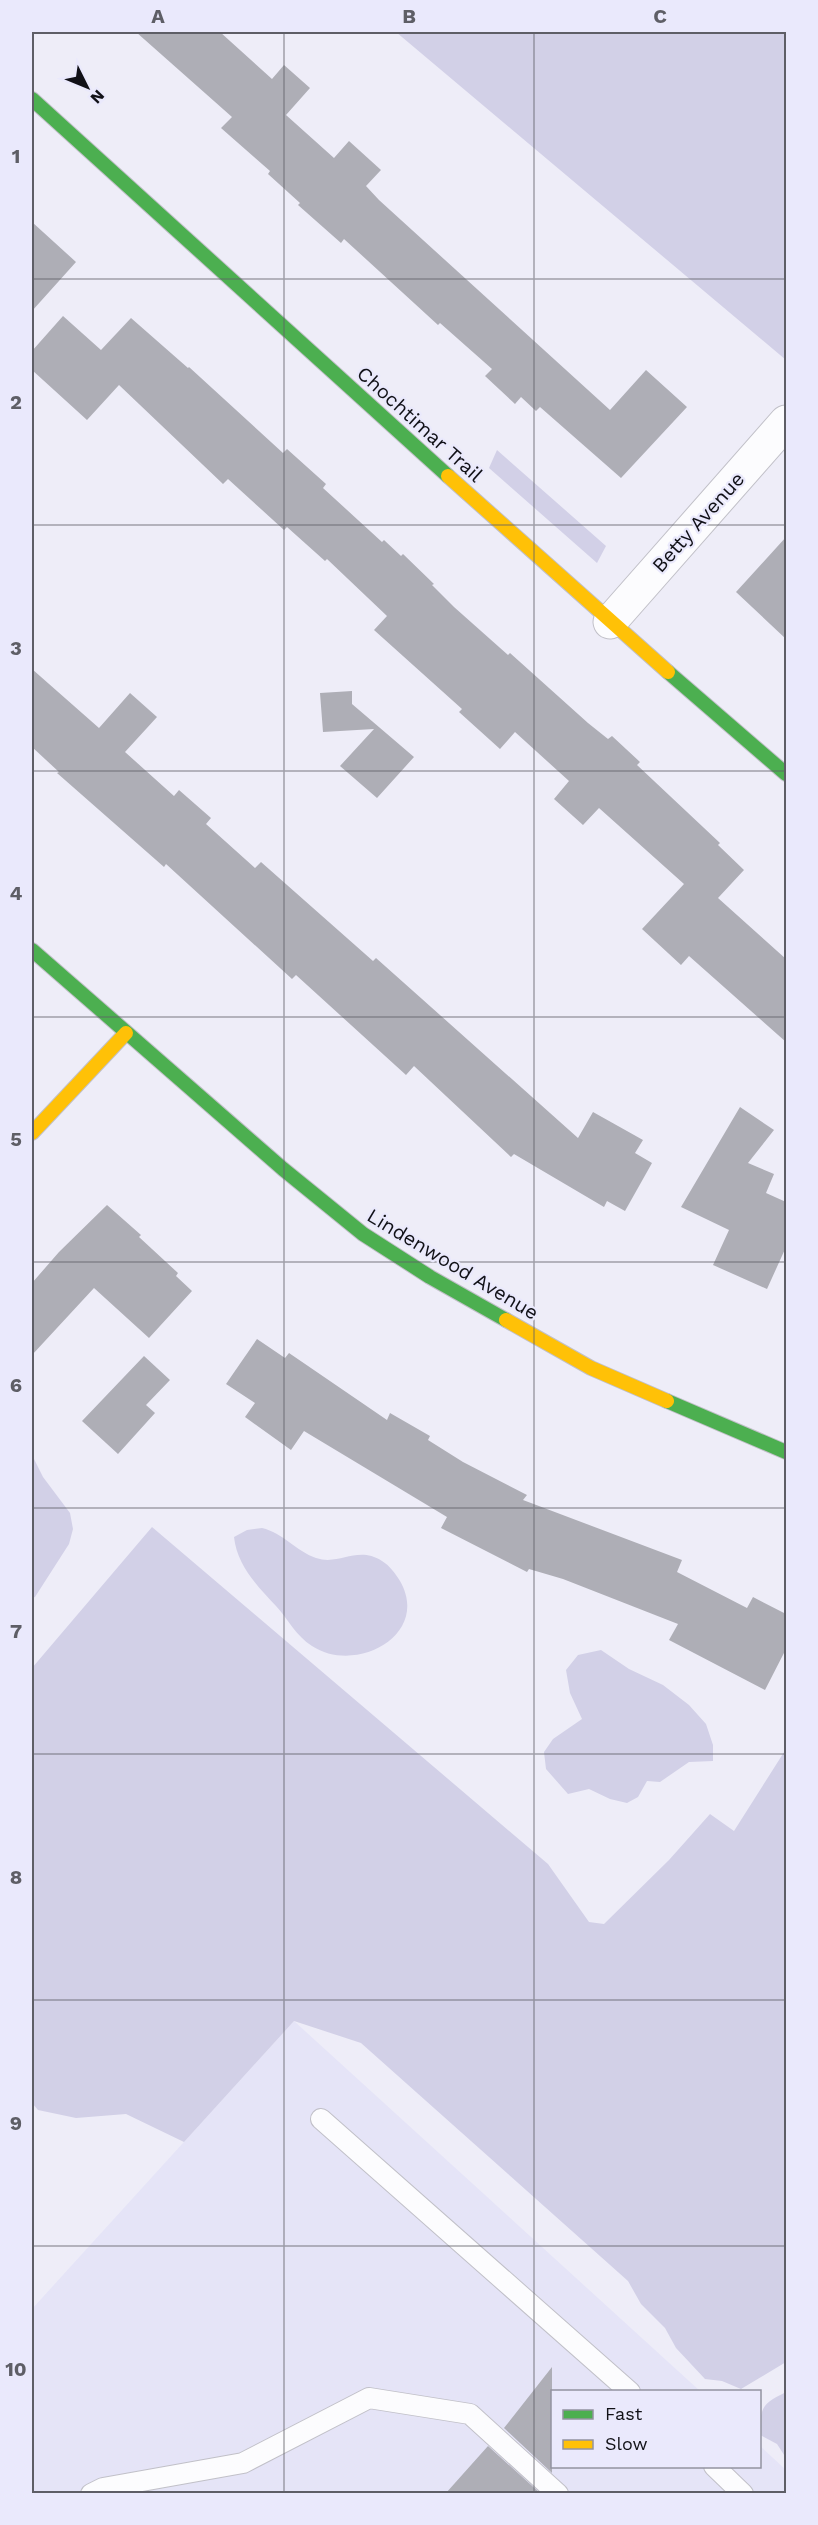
<svg xmlns="http://www.w3.org/2000/svg" width="818" height="2525" viewBox="0 0 818 2525" font-family="'Work Sans',sans-serif">
	<rect width="100%" height="100%" fill="#eeedf8"/>
	<path fill="#e5e4f7" d="M 294,2021 L 700,2391 L 552,2392 L 552,2466 L 760,2466 L 760,2446 L 786,2470 L 786,2493 L 32,2493 L 32,2309 Z"/>
	<path fill="#d2d0e7" d="M 396,32 L 786,32 L 786,360 Z
		M 497,450 L 606,546 L 597,563 L 489,468 Z
		M 32,1455 L 43,1477 L 70,1513 L 73,1529 L 69,1544 L 35,1597 L 32,1598 Z
		M 152,1527 L 548,1864 L 589,1922 L 604,1924 L 669,1860 L 710,1814 L 734,1831 L 786,1749 L 786,2362 L 741,2389 L 722,2381 L 705,2379 L 676,2348 L 665,2328 L 641,2304 L 628,2281 L 361,2043 L 294,2021 L 184,2142 L 126,2114 L 76,2118 L 38,2110 L 32,2103 L 32,1668 Z
		M 262,1528 C 283,1533 296,1551 316,1558 C 340,1566 357,1545 382,1561 C 390,1566 395,1573 400,1581 C 431,1635 356,1675 312,1646 C 296,1636 288,1619 276,1606 C 257,1586 237,1565 234,1537 L 247,1530 Z
		M 601,1650 L 629,1669 L 663,1685 L 689,1705 L 706,1724 L 713,1745 L 713,1761 L 689,1762 L 660,1782 L 647,1781 L 638,1797 L 627,1803 L 610,1799 L 589,1789 L 568,1794 L 546,1769 L 544,1752 L 553,1739 L 582,1719 L 570,1693 L 566,1670 L 578,1655 Z
		M 786,2392 L 786,2458 L 777,2444 L 760,2435 C 760,2407 762,2404 786,2392 Z"/>
	<path fill="#aeaeb6" d="M 136,32 L 220,32 L 272,79 L 284,65 L 310,88 L 286,115 L 334,158 L 349,141 L 381,170 L 366,186 L 379,200 L 610,410 L 646,370 L 687,407 L 621,478 L 540,407 L 536,411 L 521,397 L 515,404 L 485,376 L 492,369 L 440,323 L 438,325 L 344,239 L 341,243 L 298,205 L 300,203 L 268,174 L 270,171 L 221,128 L 232,117 Z
		M 32,222 L 76,262 L 32,311 Z
		M 63,316 L 101,350 L 131,318 L 188,368 L 189,367 L 283,453 L 287,449 L 326,484 L 323,488 L 382,542 L 384,540 L 401,556 L 403,554 L 434,584 L 432,585 L 454,607 L 508,655 L 510,653 L 588,723 L 608,739 L 612,736 L 640,762 L 637,765 L 720,843 L 718,845 L 744,870 L 718,898 L 786,959 L 786,1042 L 689,956 L 681,965 L 642,929 L 684,884 L 599,808 L 583,825 L 554,799 L 569,781 L 515,732 L 500,749 L 459,712 L 462,709 L 374,630 L 387,616 L 327,559 L 325,561 L 287,527 L 284,530 L 228,479 L 223,484 L 119,385 L 87,420 L 32,370 L 32,351 Z
		M 786,537 L 786,639 L 736,592 Z
		M 32,669 L 99,728 L 130,693 L 157,717 L 125,752 L 174,796 L 179,790 L 211,818 L 206,824 L 255,868 L 261,862 L 373,961 L 376,958 L 578,1138 L 593,1112 L 643,1140 L 635,1153 L 652,1163 L 625,1211 L 607,1201 L 604,1207 L 514,1154 L 511,1157 L 414,1066 L 406,1075 L 296,975 L 292,979 L 166,864 L 164,867 L 57,773 L 59,772 L 32,747 Z
		M 352,691 L 352,704 L 414,757 L 377,798 L 340,766 L 374,729 L 323,732 L 320,693 Z
		M 740,1107 L 774,1130 L 748,1163 L 774,1174 L 766,1193 L 786,1202 L 786,1247 L 767,1289 L 713,1265 L 729,1230 L 681,1207 Z
		M 107,1205 L 141,1235 L 139,1237 L 178,1273 L 176,1276 L 192,1291 L 149,1338 L 94,1288 L 32,1355 L 32,1283 L 59,1252 Z
		M 257,1339 L 285,1358 L 289,1353 L 387,1420 L 390,1413 L 430,1436 L 428,1440 L 463,1462 L 527,1495 L 523,1500 L 682,1560 L 677,1572 L 747,1608 L 753,1597 L 786,1614 L 786,1649 L 765,1690 L 669,1640 L 678,1624 L 563,1579 L 529,1569 L 527,1572 L 441,1528 L 447,1517 L 304,1431 L 291,1450 L 245,1417 L 255,1403 L 226,1384 Z
		M 144,1356 L 170,1380 L 146,1405 L 155,1413 L 118,1454 L 82,1421 Z
		M 552,2367 L 552,2473 L 504,2428 Z
		M 488,2446 L 540,2493 L 446,2493 Z"/>
	<g fill="none" stroke-linecap="round" stroke-linejoin="round">
		<g stroke="#c1c0c8" stroke-width="22">
			<path id="lane" d="M 321,2119 L 630,2392
				M 714,2466 L 743,2494
				M 91,2494 L 103,2488 L 243,2463 L 369,2398 L 470,2414 L 558,2494"/>
		</g>
		<g stroke="#c1c0c8" stroke-width="35">
			<path id="street" d="M 610,622 L 786,422"/>
		</g>
		<g stroke="#c1c0c8" stroke-width="16">
			<path id="fast" d="M 32,99 L 448,476
				M 668,672 L 786,774
				M 32,950 L 283,1169 L 363,1234 L 430,1277 L 506,1320
				M 667,1401 L 786,1452"/>
		</g>
		<g stroke="#c1c0c8" stroke-width="16">
			<path id="slow" d="M 448,476 L 668,672
				M 32,1133 L 126,1033
				M 506,1320 L 591,1368 L 667,1401"/>
		</g>
		<use href="#lane" stroke="#fcfcfe" stroke-width="20"/>
		<use href="#street" stroke="#fcfcfe" stroke-width="33"/>
		<use href="#fast" stroke="#4caf50" stroke-width="14"/>
		<use href="#slow" stroke="#ffc107" stroke-width="14"/>
	</g>
	<path fill="none" stroke="#5e5e66" stroke-width="1.5" stroke-opacity="0.55" d="M 284,32 L 284,2494M 534,32 L 534,2494M 32,279 L 786,279M 32,525 L 786,525M 32,771 L 786,771M 32,1017 L 786,1017M 32,1262 L 786,1262M 32,1508 L 786,1508M 32,1754 L 786,1754M 32,2000 L 786,2000M 32,2246 L 786,2246"/>
	<g text-anchor="middle" dominant-baseline="central" stroke-width="4.5" stroke-linejoin="round" paint-order="stroke">
		<g font-size="20" fill="#111117" stroke="#eae9fc">
			<text transform="translate(420 424) rotate(42)">Chochtimar Trail</text>
			<text transform="translate(698 522) rotate(-48)">Betty Avenue</text>
			<text transform="translate(453 1264) rotate(31)">Lindenwood Avenue</text>
		</g>
	</g>
	<rect width="818" height="2525" fill="none" stroke="#eae9fc" stroke-width="66"/>
	<rect x="551" y="2390" width="210" height="78" fill="#eae9fc" stroke="#9393a0" stroke-width="1.5"/>
	<rect x="563" y="2410" width="30" height="9" fill="#4caf50" stroke="#9393a0" stroke-width="1.5"/>
	<text x="605" y="2420" font-size="18" fill="#111117">Fast</text>
	<rect x="563" y="2440" width="30" height="9" fill="#ffc107" stroke="#9393a0" stroke-width="1.5"/>
	<text x="605" y="2450" font-size="18" fill="#111117">Slow</text>
	<g transform="translate(87 87) rotate(133)" stroke="#eae9fc" stroke-width="4.5" paint-order="stroke">
	<path d="M0-4.5L10 22L0 15L-10 22Z" fill="#111117"/>
	<text y="-9" font-size="16" font-weight="bold" text-anchor="middle" fill="#111117">N</text>
	</g>
	<rect x="33" y="33" width="752" height="2459" fill="none" stroke="#5e5e66" stroke-width="2"/>
	<g font-size="20" text-anchor="middle" font-weight="bold" fill="#5e5e66">
		<text x="158" y="23">A</text>
		<text x="409" y="23">B</text>
		<text x="660" y="23">C</text>
		<text x="16" y="163">1</text>
		<text x="16" y="409">2</text>
		<text x="16" y="655">3</text>
		<text x="16" y="900">4</text>
		<text x="16" y="1146">5</text>
		<text x="16" y="1392">6</text>
		<text x="16" y="1638">7</text>
		<text x="16" y="1884">8</text>
		<text x="16" y="2130">9</text>
		<text x="16" y="2376">10</text>
	</g>
</svg>
